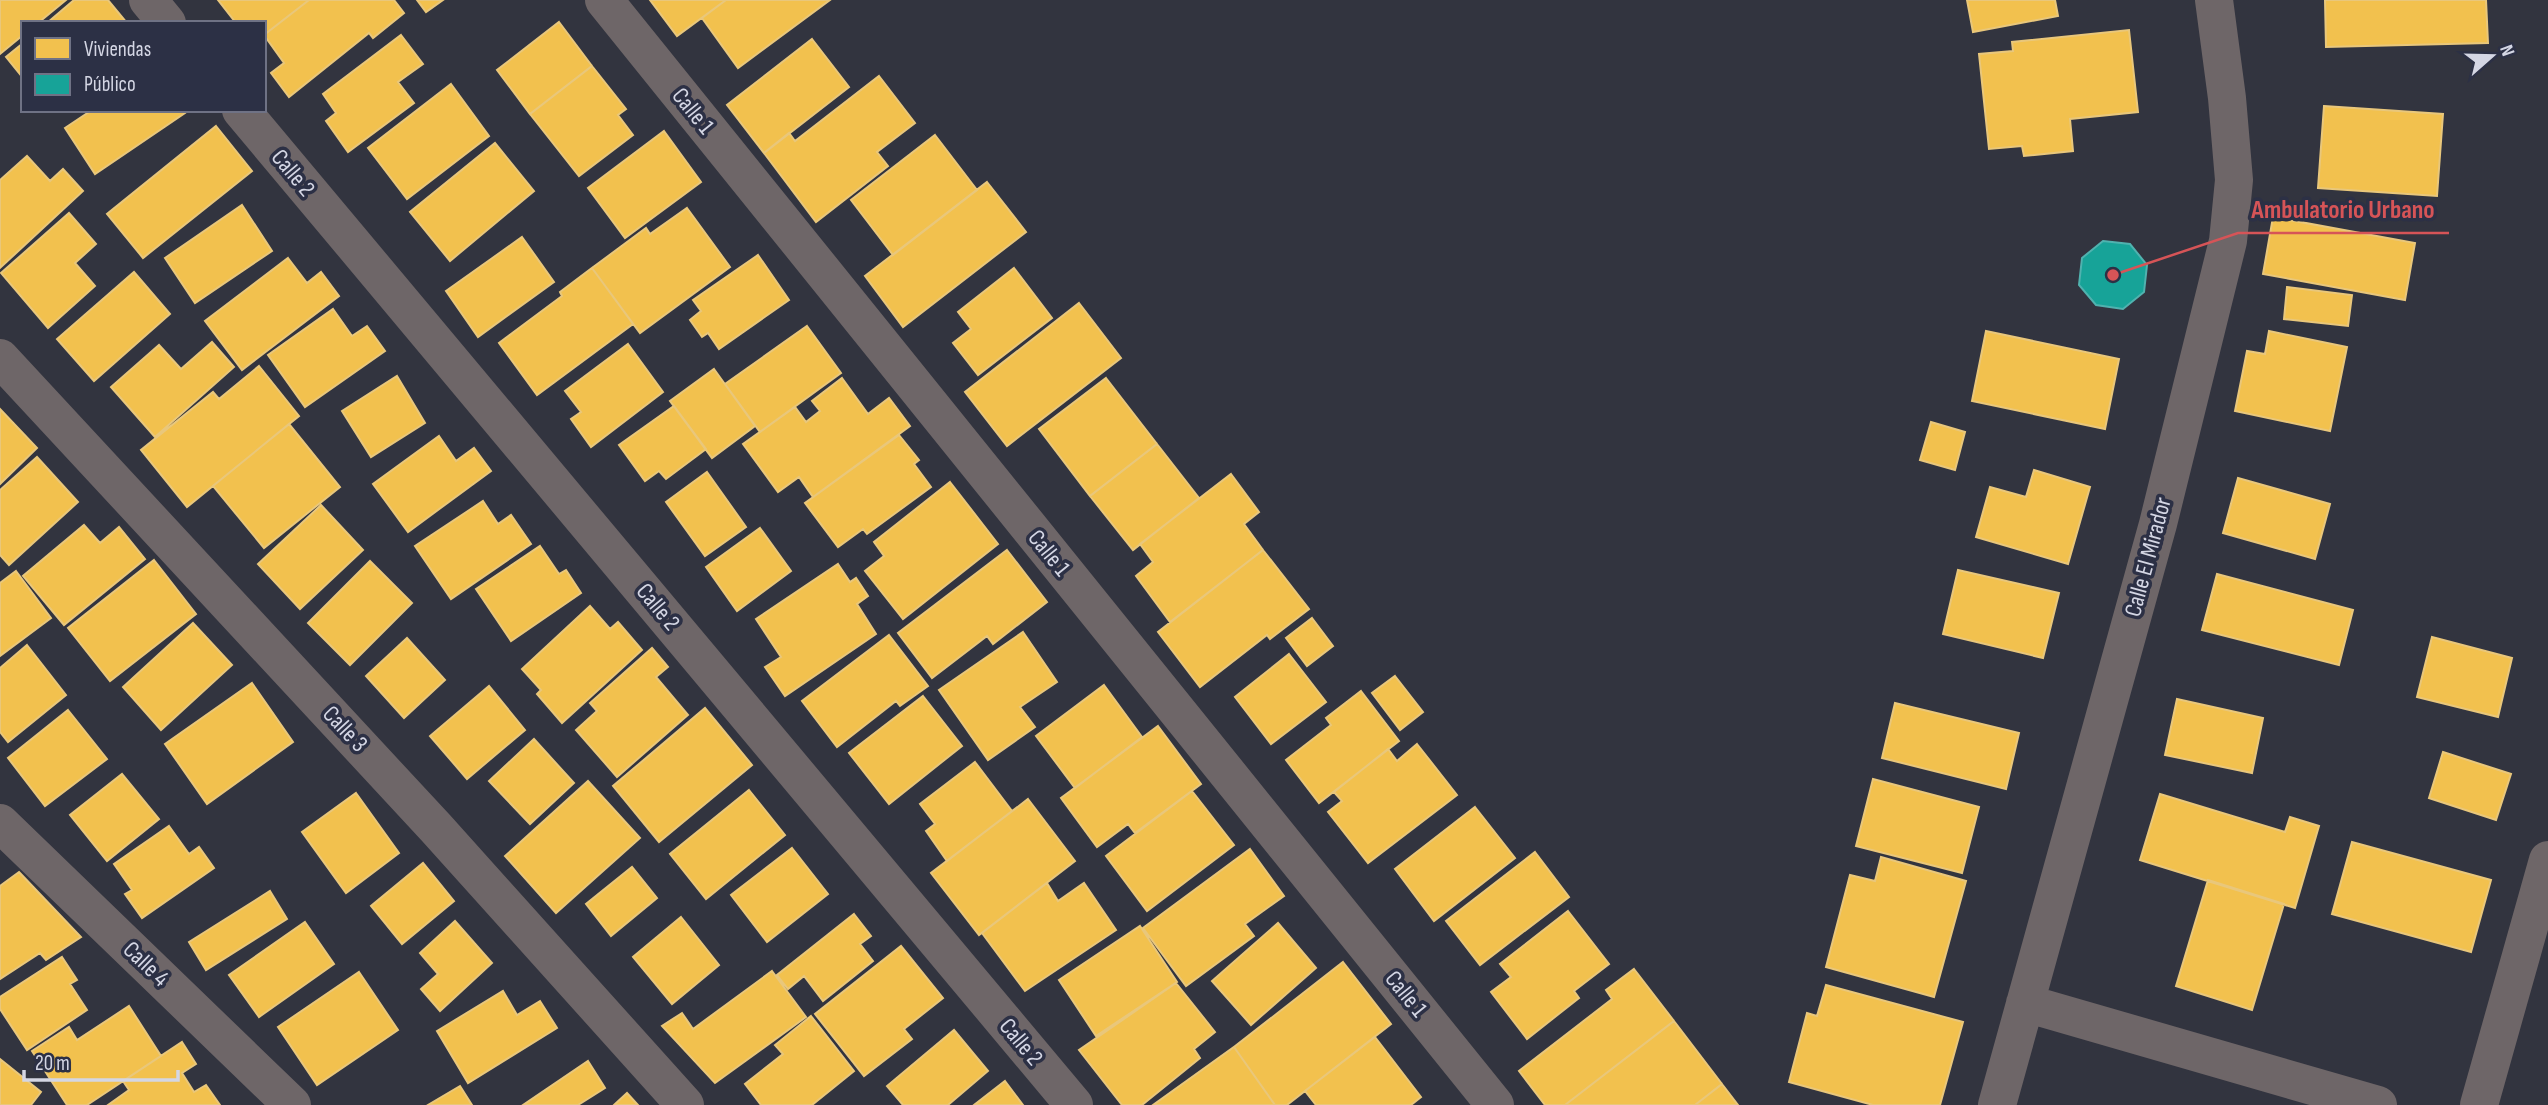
<svg xmlns="http://www.w3.org/2000/svg" width="2548" height="1105" viewBox="0 0 2548 1105" font-family="'Sofia Sans Condensed',sans-serif">
	<rect width="100%" height="100%" fill="#32343f"/>
	<path fill="#f2c14e" stroke="#e9c77b" stroke-width="2" d="M 0,0 L 66,0 L 38,23 L 23,23 L 23,35 L 0,54 Z
		M 74,0 L 108,0 L 127,23 L 47,23 Z
		M 218,0 L 309,0 L 264,35 L 264,23 L 236,23 Z
		M 309,0 L 394,0 L 404,13 L 373,38 L 369,33 L 289,97 L 271,73 L 284,63 L 264,35 Z
		M 417,0 L 443,0 L 426,12 Z
		M 650,0 L 726,0 L 677,36 Z
		M 726,0 L 830,0 L 738,68 L 702,18 Z
		M 1967,0 L 2055,0 L 2058,16 L 1973,32 Z
		M 2325,0 L 2486,0 L 2488,43 L 2326,47 Z
		M 559,22 L 592,66 L 530,114 L 497,70 Z
		M 2129,30 L 2138,112 L 2070,119 L 2073,151 L 2024,156 L 2022,146 L 1989,149 L 1979,54 L 2013,51 L 2012,42 Z
		M 401,35 L 423,64 L 398,82 L 414,103 L 348,152 L 326,121 L 336,113 L 323,94 Z
		M 812,39 L 849,87 L 764,153 L 727,105 Z
		M 23,43 L 23,78 L 6,57 Z
		M 592,66 L 626,109 L 618,115 L 633,135 L 579,176 L 530,114 Z
		M 879,76 L 915,123 L 877,152 L 888,166 L 816,222 L 764,153 L 789,133 L 795,141 Z
		M 451,84 L 489,136 L 407,199 L 368,148 Z
		M 2324,106 L 2443,114 L 2437,196 L 2318,188 Z
		M 92,110 L 183,110 L 185,113 L 95,174 L 65,128 Z
		M 216,126 L 252,171 L 143,258 L 107,214 Z
		M 664,131 L 701,182 L 625,238 L 588,188 Z
		M 935,135 L 977,190 L 893,255 L 851,200 Z
		M 495,143 L 534,191 L 450,261 L 410,212 Z
		M 27,156 L 50,181 L 63,169 L 83,191 L 0,268 L 0,180 Z
		M 987,182 L 1026,232 L 903,327 L 865,276 Z
		M 242,205 L 272,251 L 195,303 L 165,258 Z
		M 687,208 L 730,267 L 640,333 L 592,268 L 646,228 L 650,234 Z
		M 69,213 L 96,244 L 75,263 L 95,286 L 48,328 L 1,273 Z
		M 2273,217 L 2415,243 L 2405,300 L 2263,274 Z
		M 522,237 L 554,282 L 478,337 L 446,291 Z
		M 758,255 L 789,300 L 719,349 L 708,333 L 702,337 L 690,320 L 701,311 L 693,300 Z
		M 288,258 L 307,283 L 321,272 L 339,296 L 242,370 L 205,321 Z
		M 592,268 L 633,324 L 537,395 L 499,343 L 562,296 L 560,292 Z
		M 1014,268 L 1052,318 L 978,375 L 953,343 L 971,329 L 958,312 Z
		M 134,272 L 170,314 L 94,381 L 57,339 Z
		M 2287,287 L 2352,295 L 2348,326 L 2284,319 Z
		M 1079,303 L 1121,358 L 1007,446 L 965,392 Z
		M 333,309 L 352,336 L 367,326 L 385,351 L 305,407 L 268,355 Z
		M 807,326 L 841,373 L 760,432 L 725,384 Z
		M 1986,331 L 2119,359 L 2105,429 L 1972,401 Z
		M 2269,331 L 2347,347 L 2330,431 L 2235,411 L 2247,351 L 2265,354 Z
		M 212,342 L 234,367 L 155,437 L 111,387 L 159,345 L 181,369 Z
		M 628,344 L 663,392 L 591,447 L 571,419 L 581,412 L 565,391 Z
		M 259,366 L 299,416 L 187,507 L 141,450 L 213,392 L 219,399 Z
		M 714,369 L 755,426 L 712,458 L 670,401 Z
		M 397,376 L 425,423 L 371,457 L 342,411 Z
		M 842,378 L 868,414 L 889,398 L 910,426 L 813,497 L 799,477 L 778,492 L 743,444 L 795,407 L 806,422 L 820,411 L 812,401 Z
		M 1106,378 L 1157,444 L 1090,496 L 1039,429 Z
		M 674,406 L 706,449 L 666,479 L 659,471 L 645,481 L 619,445 Z
		M 0,409 L 37,448 L 0,484 Z
		M 1931,422 L 1965,432 L 1955,470 L 1920,460 Z
		M 289,424 L 340,487 L 264,548 L 213,486 Z
		M 899,435 L 919,460 L 914,464 L 931,487 L 867,534 L 863,529 L 838,547 L 805,503 Z
		M 439,436 L 456,461 L 474,448 L 491,471 L 408,532 L 373,484 Z
		M 1157,444 L 1199,498 L 1133,550 L 1090,496 Z
		M 37,457 L 78,502 L 9,565 L 0,555 L 0,490 Z
		M 2034,470 L 2090,487 L 2068,564 L 1976,537 L 1990,487 L 2026,497 Z
		M 707,472 L 746,527 L 705,556 L 666,502 Z
		M 1231,474 L 1259,512 L 1244,524 L 1263,550 L 1170,622 L 1136,576 L 1153,562 L 1140,544 Z
		M 2238,478 L 2330,504 L 2315,559 L 2223,533 Z
		M 950,482 L 998,544 L 903,619 L 865,571 L 884,556 L 874,542 Z
		M 483,501 L 498,524 L 511,515 L 531,544 L 451,599 L 415,546 Z
		M 321,505 L 363,550 L 300,609 L 258,564 Z
		M 84,525 L 100,543 L 119,527 L 145,559 L 64,625 L 23,576 Z
		M 760,528 L 791,571 L 737,611 L 706,567 Z
		M 540,546 L 559,574 L 566,570 L 581,593 L 511,641 L 476,589 Z
		M 1007,550 L 1047,602 L 993,644 L 987,636 L 932,678 L 898,633 Z
		M 1263,550 L 1309,609 L 1270,639 L 1267,635 L 1200,687 L 1158,632 Z
		M 154,560 L 196,614 L 110,681 L 68,628 Z
		M 370,561 L 412,603 L 350,665 L 308,623 Z
		M 838,564 L 850,582 L 856,578 L 868,596 L 857,604 L 876,634 L 785,696 L 765,667 L 781,657 L 756,619 Z
		M 1958,570 L 2059,593 L 2043,658 L 1943,634 Z
		M 16,571 L 51,618 L 0,656 L 0,583 Z
		M 2217,574 L 2353,610 L 2339,665 L 2202,630 Z
		M 590,606 L 610,629 L 618,622 L 642,650 L 562,723 L 537,694 L 541,690 L 522,669 Z
		M 1312,618 L 1333,646 L 1307,666 L 1286,638 Z
		M 193,623 L 232,665 L 161,730 L 123,687 Z
		M 1023,632 L 1057,682 L 1020,707 L 1035,727 L 988,760 L 939,690 Z
		M 889,635 L 928,686 L 900,706 L 896,701 L 837,747 L 802,701 Z
		M 2432,637 L 2512,658 L 2498,717 L 2417,697 Z
		M 407,638 L 445,680 L 404,718 L 366,676 Z
		M 27,645 L 66,695 L 8,742 L 0,732 L 0,668 Z
		M 652,648 L 668,667 L 656,677 L 688,715 L 617,777 L 576,730 L 597,711 L 590,703 Z
		M 1289,654 L 1326,702 L 1271,744 L 1235,697 Z
		M 1395,676 L 1423,712 L 1400,730 L 1372,693 Z
		M 252,683 L 293,742 L 207,804 L 165,744 Z
		M 1104,685 L 1142,737 L 1075,788 L 1036,736 Z
		M 489,686 L 525,730 L 467,779 L 430,736 Z
		M 1361,691 L 1399,741 L 1319,803 L 1286,760 L 1331,725 L 1326,718 Z
		M 923,696 L 962,746 L 889,804 L 849,753 Z
		M 2177,699 L 2263,718 L 2252,773 L 2165,755 Z
		M 1895,703 L 2019,733 L 2006,789 L 1882,758 Z
		M 705,708 L 752,765 L 659,842 L 613,786 Z
		M 68,710 L 107,759 L 45,806 L 8,758 Z
		M 1158,726 L 1201,784 L 1135,833 L 1128,824 L 1097,847 L 1061,798 Z
		M 534,739 L 574,783 L 530,824 L 489,781 Z
		M 1417,744 L 1457,795 L 1368,863 L 1328,812 L 1342,801 L 1334,792 L 1388,749 L 1397,761 Z
		M 2443,752 L 2511,774 L 2496,820 L 2429,798 Z
		M 975,762 L 1012,811 L 947,861 L 926,831 L 935,824 L 920,804 Z
		M 122,774 L 159,819 L 107,861 L 70,815 Z
		M 1873,779 L 1979,807 L 1962,873 L 1856,846 Z
		M 588,781 L 640,838 L 556,913 L 505,856 Z
		M 749,790 L 785,835 L 706,899 L 670,854 Z
		M 1192,791 L 1234,845 L 1147,911 L 1106,856 Z
		M 356,793 L 399,853 L 346,893 L 302,832 Z
		M 2160,794 L 2285,832 L 2290,817 L 2319,826 L 2295,908 L 2140,860 Z
		M 1028,799 L 1075,861 L 979,935 L 931,873 Z
		M 1475,807 L 1515,858 L 1434,921 L 1395,869 Z
		M 169,826 L 189,854 L 199,847 L 214,868 L 142,918 L 125,894 L 132,890 L 114,864 Z
		M 2352,842 L 2491,880 L 2471,952 L 2332,914 Z
		M 792,848 L 828,894 L 767,942 L 731,895 Z
		M 1250,849 L 1284,896 L 1245,924 L 1254,936 L 1186,986 L 1143,928 Z
		M 1535,852 L 1569,897 L 1480,965 L 1446,921 Z
		M 1881,857 L 1966,881 L 1934,997 L 1826,967 L 1850,875 L 1875,881 Z
		M 423,863 L 454,901 L 402,944 L 371,906 Z
		M 632,867 L 657,898 L 611,936 L 586,904 Z
		M 19,872 L 81,937 L 46,960 L 40,953 L 0,979 L 0,886 Z
		M 2208,880 L 2284,904 L 2252,1010 L 2176,986 Z
		M 1047,883 L 1058,901 L 1084,883 L 1116,930 L 1025,991 L 982,933 Z
		M 270,891 L 287,919 L 206,970 L 189,942 Z
		M 1568,911 L 1609,964 L 1574,991 L 1579,998 L 1527,1039 L 1491,992 L 1511,977 L 1500,964 Z
		M 854,914 L 871,936 L 860,944 L 873,961 L 823,1001 L 804,976 L 788,989 L 777,975 Z
		M 681,917 L 719,965 L 672,1004 L 633,957 Z
		M 455,921 L 492,963 L 440,1011 L 421,989 L 438,974 L 420,953 Z
		M 305,922 L 334,964 L 259,1017 L 229,975 Z
		M 1278,923 L 1316,968 L 1251,1025 L 1212,981 Z
		M 1140,926 L 1177,982 L 1096,1036 L 1059,980 Z
		M 901,946 L 943,998 L 904,1029 L 912,1039 L 864,1076 L 815,1014 Z
		M 62,957 L 77,980 L 70,984 L 87,1010 L 27,1050 L 0,1009 L 0,997 Z
		M 1343,962 L 1391,1024 L 1287,1105 L 1275,1105 L 1234,1047 Z
		M 1634,969 L 1674,1021 L 1565,1105 L 1545,1105 L 1519,1071 L 1612,999 L 1606,990 Z
		M 772,971 L 806,1017 L 715,1083 L 662,1026 L 682,1013 L 693,1029 Z
		M 359,972 L 398,1030 L 317,1085 L 278,1027 Z
		M 1176,983 L 1215,1032 L 1194,1049 L 1200,1058 L 1142,1105 L 1122,1105 L 1079,1050 Z
		M 1826,985 L 1963,1022 L 1940,1105 L 1873,1105 L 1789,1082 L 1807,1013 L 1817,1016 Z
		M 503,991 L 517,1015 L 540,1001 L 557,1028 L 468,1083 L 437,1031 Z
		M 129,1006 L 161,1056 L 87,1105 L 67,1105 L 32,1051 L 69,1027 L 77,1040 Z
		M 811,1016 L 854,1071 L 812,1105 L 761,1105 L 745,1084 L 783,1054 L 775,1045 Z
		M 1674,1021 L 1722,1084 L 1695,1105 L 1565,1105 Z
		M 954,1030 L 988,1071 L 948,1105 L 903,1105 L 887,1086 Z
		M 1375,1037 L 1421,1097 L 1411,1105 L 1316,1105 L 1305,1091 Z
		M 182,1042 L 196,1064 L 182,1073 L 194,1092 L 206,1085 L 220,1105 L 108,1105 L 129,1090 L 123,1081 Z
		M 1234,1047 L 1275,1105 L 1153,1105 Z
		M 0,1059 L 41,1092 L 31,1105 L 0,1105 Z
		M 588,1061 L 605,1088 L 578,1105 L 523,1105 Z
		M 1005,1081 L 1023,1105 L 974,1105 Z
		M 1722,1084 L 1738,1105 L 1695,1105 Z
		M 460,1086 L 472,1105 L 428,1105 Z
		M 627,1093 L 638,1105 L 614,1105 Z"/>
	<path fill="#17a398" stroke="#50b2af" stroke-width="2" d="M 2103,241 L 2130,244 L 2147,265 L 2144,292 L 2123,309 L 2096,305 L 2079,285 L 2082,258 Z"/>
	<g fill="none" stroke-linecap="round" stroke-linejoin="round">
		<path stroke="#6e6668" stroke-width="38" d="M 148,0 L 167,23
			M 604,0 L 1495,1105
			M 241,110 L 1074,1105
			M 0,358 L 436,828 L 685,1105
			M 0,823 L 292,1105
			M 2025,1003 L 2378,1105
			M 1997,1105 L 2158,524 L 2228,241 L 2234,180 L 2227,98 L 2214,0
			M 2479,1105 L 2548,860"/>
	</g>
	<g text-anchor="middle" dominant-baseline="central" stroke-width="7" stroke-linejoin="round" paint-order="stroke">
		<g font-size="24" fill="#d4d6e4" stroke="#2c3045">
			<text transform="translate(693 111) rotate(51)">Calle 1</text>
			<text transform="translate(293 173) rotate(50)">Calle 2</text>
			<text transform="translate(1049 553) rotate(51)">Calle 1</text>
			<text transform="translate(2148 557) rotate(-75)">Calle El Mirador</text>
			<text transform="translate(658 607) rotate(50)">Calle 2</text>
			<text transform="translate(345 729) rotate(47)">Calle 3</text>
			<text transform="translate(146 964) rotate(44)">Calle 4</text>
			<text transform="translate(1406 994) rotate(51)">Calle 1</text>
			<text transform="translate(1021 1042) rotate(50)">Calle 2</text>
		</g>
	</g>
	<path fill="none" stroke="#d65457" stroke-width="2.5" d="M2113 275L2238 233H2449"/>
	<circle fill="#d65457" stroke="#2c3045" stroke-width="2.5" cx="2113" cy="275" r="7"/>
	<g font-size="26" text-anchor="middle" font-weight="bold" fill="#d65457" stroke="#2c3045" stroke-width="7" stroke-linejoin="round" paint-order="stroke">
		<text x="2343" y="218">Ambulatorio Urbano</text>
	</g>
	<rect x="21" y="21" width="245" height="91" fill="#2c3045" stroke="#6f7285" stroke-width="2"/>
	<rect x="35" y="38" width="35" height="21" fill="#f2c14e" stroke="#6f7285" stroke-width="2"/>
	<text x="84" y="56" font-size="21" fill="#d4d6e4">Viviendas</text>
	<rect x="35" y="74" width="35" height="21" fill="#17a398" stroke="#6f7285" stroke-width="2"/>
	<text x="84" y="91" font-size="21" fill="#d4d6e4">Público</text>
	<g transform="translate(2492 56) rotate(70)" stroke="#2c3045" stroke-width="5" paint-order="stroke">
	<path d="M0-5L12 26L0 18L-12 26Z" fill="#d4d6e4"/>
	<text y="-10" font-size="19" font-weight="bold" text-anchor="middle" fill="#d4d6e4">N</text>
	</g>
	<path d="M24 1070v10h154v-10" fill="none" stroke="#d4d6e4" stroke-width="3.5"/>
	<text x="35" y="1070" font-size="21" fill="#d4d6e4" stroke="#2c3045" stroke-width="5" paint-order="stroke">20 m</text>
</svg>
